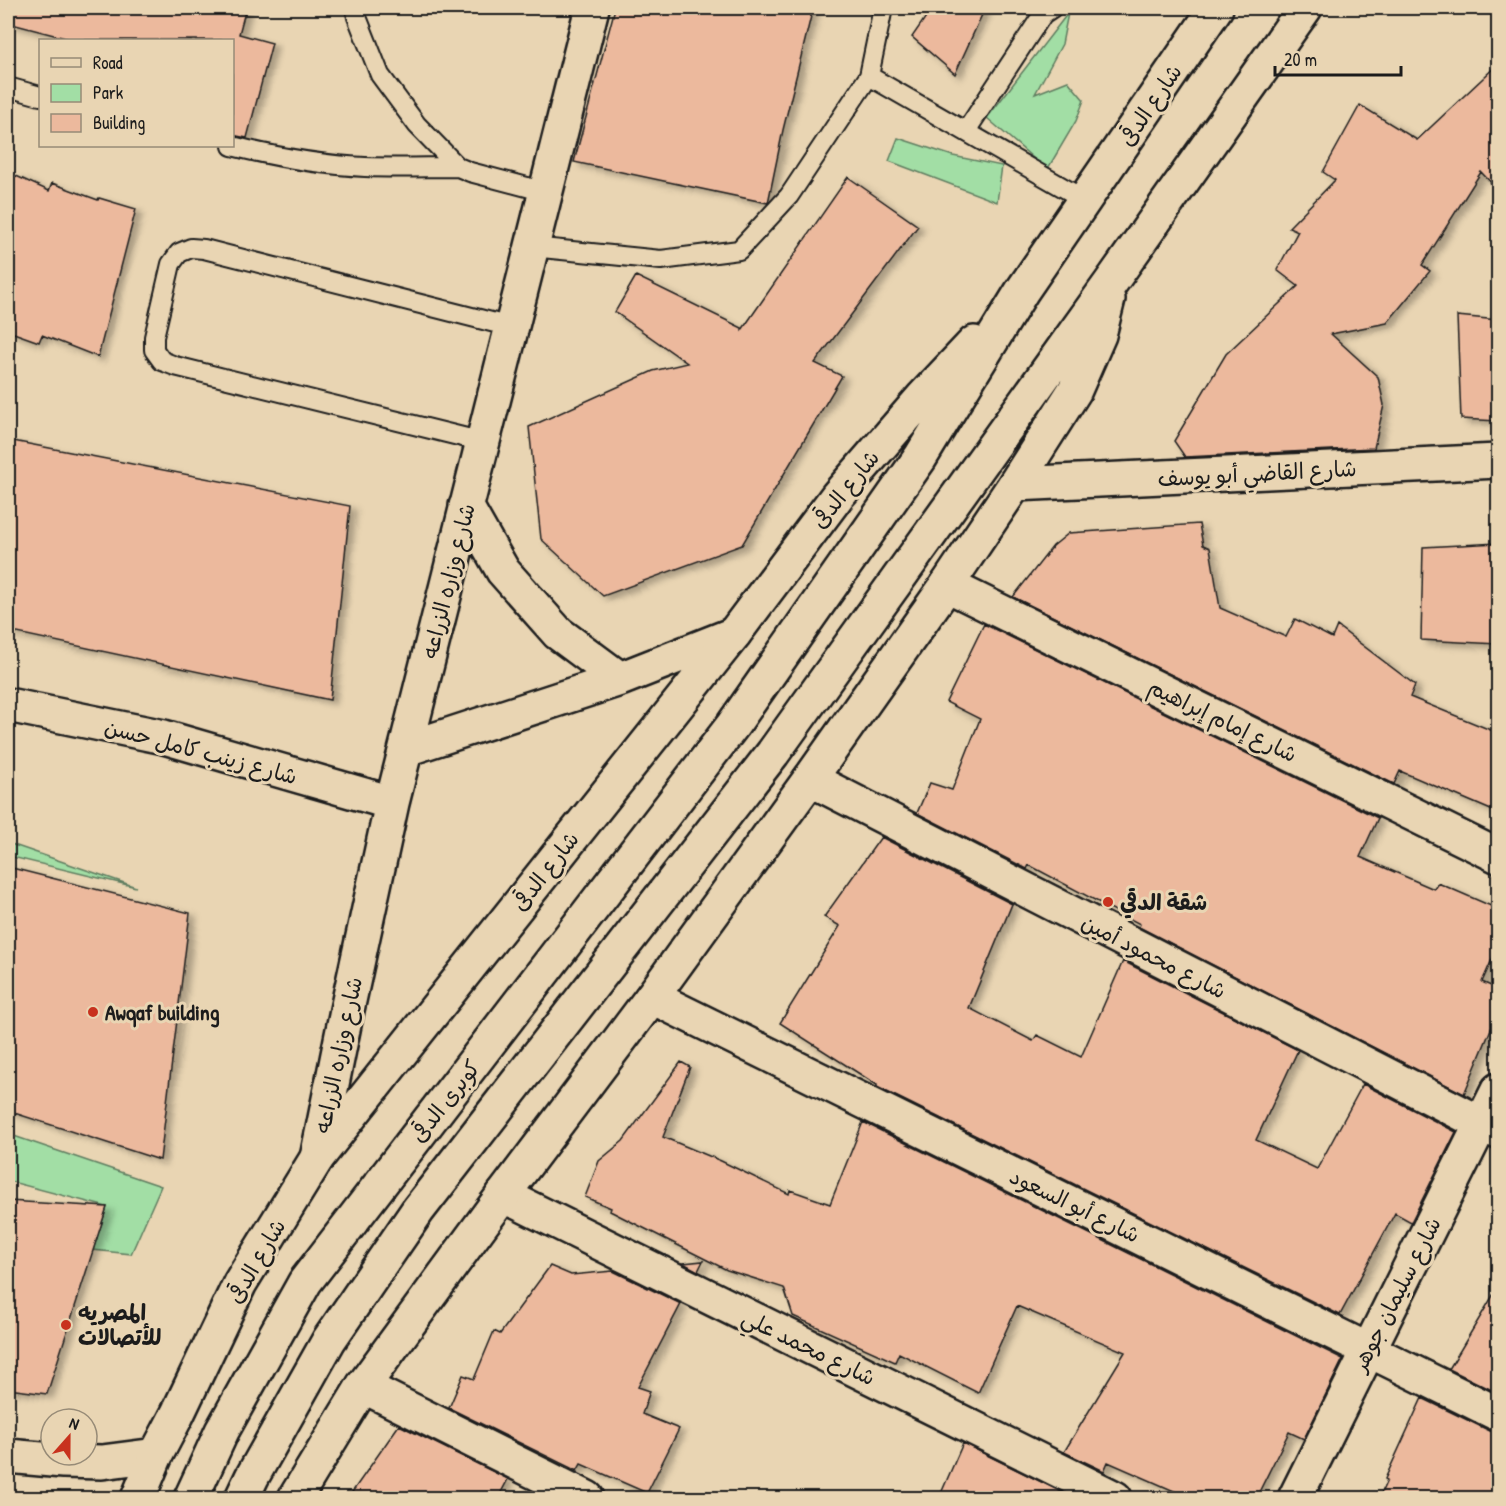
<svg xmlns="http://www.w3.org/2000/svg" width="1506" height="1506" viewBox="0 0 1506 1506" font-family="'Patrick Hand','Playpen Sans Arabic',sans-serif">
	<defs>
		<filter id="shadow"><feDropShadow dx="6" dy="4" stdDeviation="3" flood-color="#0004"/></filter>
	</defs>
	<rect width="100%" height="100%" fill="#e9d5b3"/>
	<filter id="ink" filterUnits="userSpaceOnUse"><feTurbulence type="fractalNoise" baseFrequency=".0167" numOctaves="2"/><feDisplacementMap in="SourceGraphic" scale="12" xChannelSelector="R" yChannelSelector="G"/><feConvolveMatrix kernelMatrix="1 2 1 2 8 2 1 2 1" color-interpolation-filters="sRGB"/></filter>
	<g filter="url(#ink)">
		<path fill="#a2dea5" stroke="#5f7d60" stroke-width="1.5" d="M 490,8 L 558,8 L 554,13 L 516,8 L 505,13 Z
			M 1068,13 L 1062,44 L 1035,94 L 1068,81 L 1084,100 L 1076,121 L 1047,170 L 987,118 Z
			M 898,138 L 953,156 L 1002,166 L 997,202 L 889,161 Z
			M 8,843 L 136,887 L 8,856 Z
			M 8,1134 L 161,1186 L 131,1254 L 93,1250 L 107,1207 L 8,1181 Z"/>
		<path fill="#ecb99d" stroke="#1c1c1c" stroke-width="1.5" filter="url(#shadow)" d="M 8,8 L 246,8 L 239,34 L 272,43 L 247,138 L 232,135 L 232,40 L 73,40 L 8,23 Z
			M 615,8 L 813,8 L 783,130 L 768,203 L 574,162 Z
			M 932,8 L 985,8 L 955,74 L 912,37 Z
			M 1498,64 L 1498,190 L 1481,172 L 1422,265 L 1430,271 L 1387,323 L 1331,334 L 1378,377 L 1384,405 L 1374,448 L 1185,457 L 1174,441 L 1226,354 L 1298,286 L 1277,270 L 1298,231 L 1289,227 L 1335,180 L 1323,172 L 1360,105 L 1417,140 Z
			M 14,175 L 49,191 L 52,183 L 98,200 L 99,198 L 136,209 L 98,357 L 42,335 L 39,342 L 8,331 L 8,200 Z
			M 848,177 L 918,226 L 815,363 L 842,376 L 742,545 L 603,596 L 541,539 L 529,427 L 653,371 L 687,363 L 615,312 L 636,276 L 742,328 L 742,330 Z
			M 1457,316 L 1498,320 L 1498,421 L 1461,419 Z
			M 8,440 L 350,506 L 330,700 L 8,631 Z
			M 1199,524 L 1203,545 L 1210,548 L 1220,608 L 1286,637 L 1295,619 L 1332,638 L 1337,626 L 1415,685 L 1410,697 L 1498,733 L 1498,813 L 1400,771 L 1394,784 L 1013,597 L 1053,546 L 1069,533 Z
			M 1498,543 L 1498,644 L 1421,640 L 1423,547 Z
			M 984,624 L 1378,818 L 1360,857 L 1434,889 L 1438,883 L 1498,909 L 1498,946 L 1482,982 L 1498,989 L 1498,1012 L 1464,1094 L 1139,927 L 1140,924 L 1029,865 L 1027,869 L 917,813 L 930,783 L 952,790 L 980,719 L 946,702 Z
			M 881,837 L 1012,904 L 969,1008 L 1033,1041 L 1037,1035 L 1081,1057 L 1123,961 L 1298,1050 L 1256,1140 L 1317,1169 L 1363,1084 L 1456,1132 L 1411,1222 L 1395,1213 L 1340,1315 L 877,1087 L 877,1085 L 780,1023 L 840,926 L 824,917 Z
			M 8,867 L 190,913 L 160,1160 L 8,1111 Z
			M 681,1062 L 690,1067 L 663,1137 L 721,1161 L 789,1194 L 790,1190 L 830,1204 L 863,1122 L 1343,1359 L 1304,1439 L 1289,1432 L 1256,1498 L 1190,1498 L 1108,1462 L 1104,1471 L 1064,1452 L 1125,1352 L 1017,1306 L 978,1393 L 899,1353 L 895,1362 L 793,1316 L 784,1288 L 727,1270 L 610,1211 L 611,1208 L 585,1197 L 599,1161 L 623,1141 Z
			M 8,1201 L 107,1207 L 47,1394 L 8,1389 Z
			M 703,1261 L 698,1271 L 683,1263 Z
			M 550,1266 L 571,1275 L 613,1271 L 681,1304 L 638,1387 L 650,1391 L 642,1414 L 679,1429 L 647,1493 L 581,1464 L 577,1471 L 449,1408 L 463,1375 L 474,1379 L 494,1331 L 500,1334 Z
			M 1498,1287 L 1498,1393 L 1449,1369 Z
			M 1422,1398 L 1490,1431 L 1498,1433 L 1498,1498 L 1379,1498 L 1387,1480 L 1385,1479 Z
			M 399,1425 L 508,1479 L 498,1498 L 348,1498 Z
			M 963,1443 L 1074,1498 L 939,1498 Z"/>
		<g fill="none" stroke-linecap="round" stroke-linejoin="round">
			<g stroke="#1c1c1c" stroke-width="22">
				<path id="lane" d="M 355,8 L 357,17 L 380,75 L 417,125 L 458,167
					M 869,76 L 1085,200
					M 8,87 L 40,96
					M 966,131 L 1043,14 L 1052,8
					M 232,146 C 276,157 320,165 365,167 C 396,168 427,167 458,167 L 470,172 L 546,192
					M 532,247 L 661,260 L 739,250 L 789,196 L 869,76 L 883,8
					M 483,442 L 175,366 L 162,361 L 154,350 L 154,337 L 171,264 L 179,253 L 191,248 L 204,249 L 511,327"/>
			</g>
			<g stroke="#1c1c1c" stroke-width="38">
				<path id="street" d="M 1015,484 L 1498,461
					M 466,506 L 503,571 L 558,633 L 620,679 L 734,634
					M 947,585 L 1498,856
					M 8,705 L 164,737 L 392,803
					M 406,749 L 620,679
					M 810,779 L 1498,1132
					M 652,997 L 1498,1414
					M 317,1158 L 347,1010 L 392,803 L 592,8
					M 503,1195 L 1115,1498
					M 363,1386 L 587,1498
					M 8,1456 L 63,1461 L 102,1462 L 156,1455
					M 1295,1498 L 1498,1090"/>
			</g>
			<g stroke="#1c1c1c" stroke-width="38">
				<path id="secondary" d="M 138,1498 L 156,1455 L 177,1415 L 240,1283 L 317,1158 L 734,634 L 838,495 L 923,397 L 974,343
					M 191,1498 L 222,1431 L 305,1282 L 733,725 L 920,458 L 1022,291 L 1216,8
					M 242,1498 L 252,1477 L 329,1340 L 418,1210 L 773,753 L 1112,281 L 1305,8
					M 295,1498 L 363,1386 L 503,1195 L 652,997 L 810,779 L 947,585 L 1015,484 L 1075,390 L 1099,335 L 1108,299"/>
			</g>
			<use href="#lane" stroke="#e9d5b3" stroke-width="18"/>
			<use href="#street" stroke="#e9d5b3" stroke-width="33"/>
			<use href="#secondary" stroke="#e9d5b3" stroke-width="33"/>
		</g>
	</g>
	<g fill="#c8321e" stroke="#e9d5b3" stroke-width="2">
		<circle cx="1108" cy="902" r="6"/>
		<circle cx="93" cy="1012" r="6"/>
		<circle cx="66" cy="1325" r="6"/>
	</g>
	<g text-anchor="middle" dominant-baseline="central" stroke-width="6" stroke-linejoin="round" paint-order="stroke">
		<g font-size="22" fill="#1c1c1c" stroke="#e9d5b3">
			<text transform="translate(1150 105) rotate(-56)">شارع الدقى</text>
			<text transform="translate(1257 473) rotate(-3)">شارع القاضي أبو يوسف</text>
			<text transform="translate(845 489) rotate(-51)">شارع الدقى</text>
			<text transform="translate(448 581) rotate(-76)">شارع وزاره الزراعه</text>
			<text transform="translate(1223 720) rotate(26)">شارع إمام إبراهيم</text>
			<text transform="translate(201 751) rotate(15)">شارع زينب كامل حسن</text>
			<text transform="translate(545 871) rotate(-52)">شارع الدقى</text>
			<text transform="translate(1154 956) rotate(27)">شارع محمود أمين</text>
			<text transform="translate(338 1055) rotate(-78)">شارع وزاره الزراعه</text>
			<text transform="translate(445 1101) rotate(-52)">كوبرى الدقى</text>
			<text transform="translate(1075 1205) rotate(26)">شارع أبو السعود</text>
			<text transform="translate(256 1261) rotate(-60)">شارع الدقى</text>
			<text transform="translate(1396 1294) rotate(-63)">شارع سليمان جوهر</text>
			<text transform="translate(809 1347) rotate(26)">شارع محمد علي</text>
		</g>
		<g font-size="22" font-weight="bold" fill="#1c1c1c" stroke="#e9d5b3" text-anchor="start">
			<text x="1120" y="902">شقة الدقي</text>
			<text x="105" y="1012">Awqaf building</text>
			<text x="78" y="1312">المصريه<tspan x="78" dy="25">للأتصالات</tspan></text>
		</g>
	</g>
	<rect width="1506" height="1506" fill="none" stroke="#e9d5b3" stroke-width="30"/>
	<rect x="15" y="15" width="1476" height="1476" fill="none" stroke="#1c1c1c" stroke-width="2" filter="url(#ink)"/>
	<rect x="39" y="39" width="195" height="108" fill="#e9d5b3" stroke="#978b77" stroke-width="1.5"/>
	<rect x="51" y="58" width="30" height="9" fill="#e9d5b3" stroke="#978b77" stroke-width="1.5"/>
	<text x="93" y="69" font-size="18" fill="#1c1c1c">Road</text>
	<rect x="51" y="84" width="30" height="18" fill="#a2dea5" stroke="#978b77" stroke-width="1.5"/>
	<text x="93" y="99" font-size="18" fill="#1c1c1c">Park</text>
	<rect x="51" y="114" width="30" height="18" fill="#ecb99d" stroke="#978b77" stroke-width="1.5"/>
	<text x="93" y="129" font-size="18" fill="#1c1c1c">Building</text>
	<g transform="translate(69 1437) rotate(21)"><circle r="28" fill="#e9d5b3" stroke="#978b77" stroke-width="1.5"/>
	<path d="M0-4.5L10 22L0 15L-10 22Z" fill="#c8321e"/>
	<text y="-9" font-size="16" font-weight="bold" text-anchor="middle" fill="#1c1c1c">N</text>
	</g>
	<path d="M1275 66v9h126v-9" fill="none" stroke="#1c1c1c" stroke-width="3"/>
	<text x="1284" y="66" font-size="18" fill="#1c1c1c" stroke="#e9d5b3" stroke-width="4.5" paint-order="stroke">20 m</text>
</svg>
